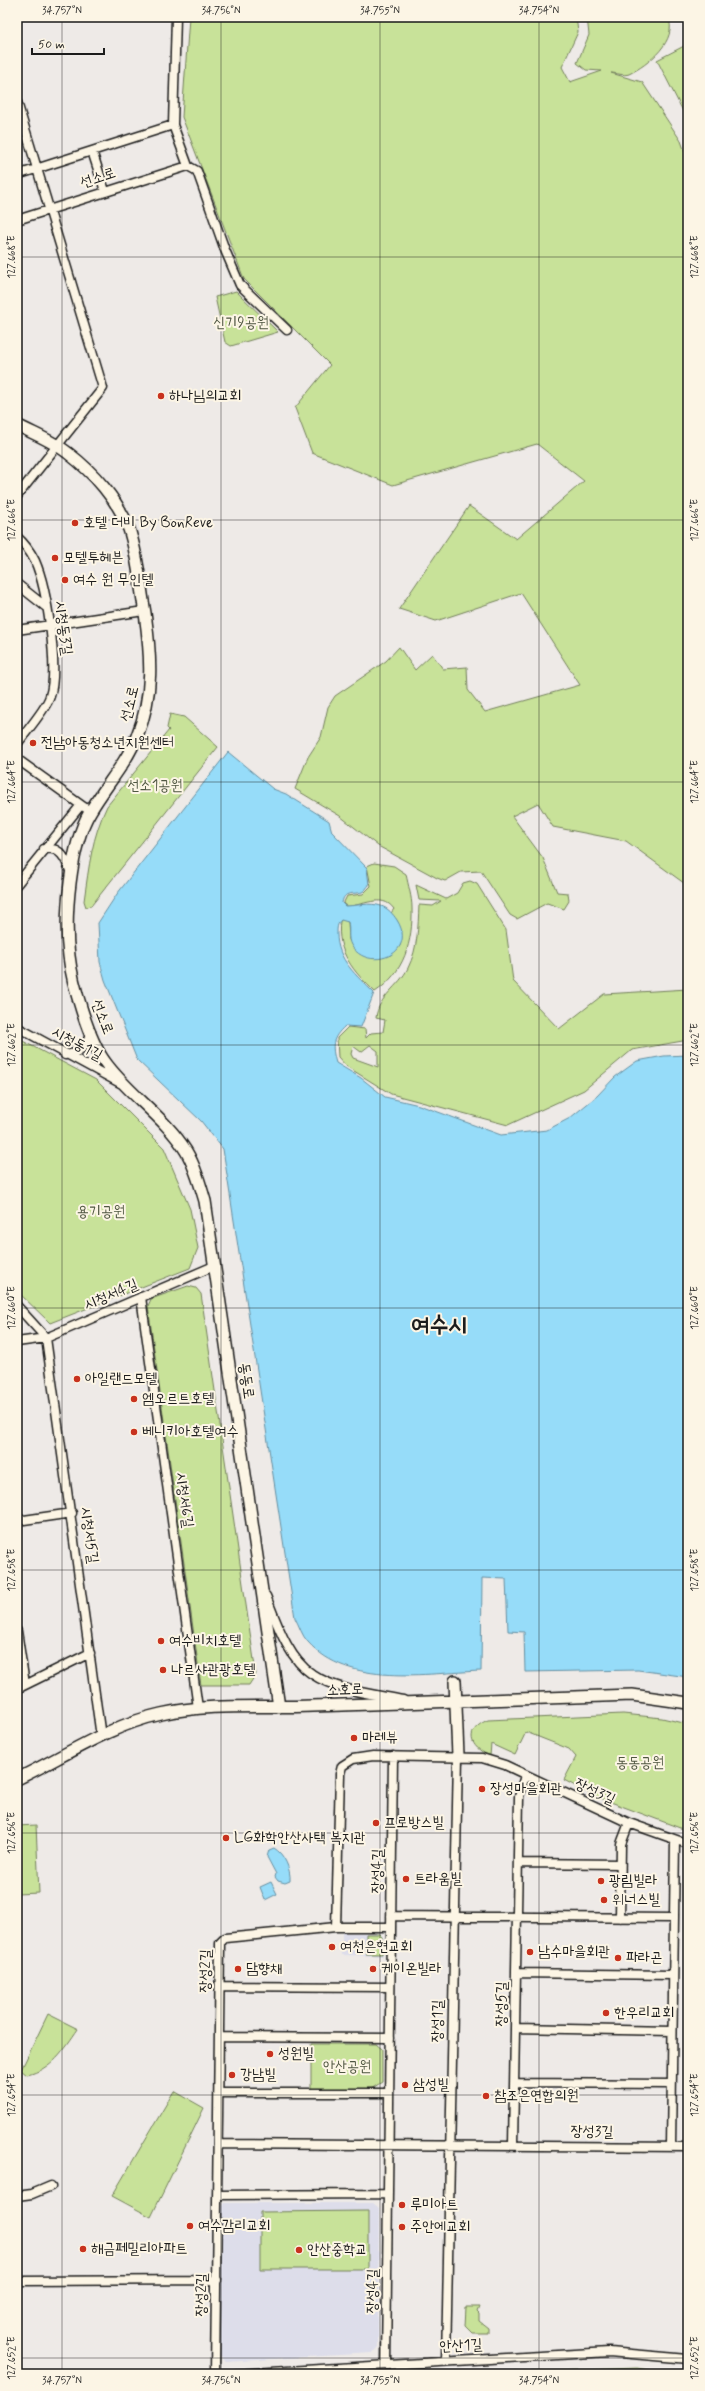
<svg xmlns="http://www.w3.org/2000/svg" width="705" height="2391" viewBox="0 0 705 2391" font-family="Mynerve,'Poor Story',sans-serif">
	<rect width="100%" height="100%" fill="#eeeae7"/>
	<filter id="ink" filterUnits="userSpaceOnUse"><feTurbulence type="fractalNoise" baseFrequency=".025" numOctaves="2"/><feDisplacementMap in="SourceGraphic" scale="8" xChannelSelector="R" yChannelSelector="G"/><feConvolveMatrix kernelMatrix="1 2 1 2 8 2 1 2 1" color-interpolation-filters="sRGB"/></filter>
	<g filter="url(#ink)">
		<path fill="#ddddea" d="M 342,1933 L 380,1933 L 383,1937 L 383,1956 L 342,1955 Z
			M 224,2203 L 373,2203 L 379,2208 L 378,2347 L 372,2353 L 226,2362 L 220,2355 L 220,2208 Z"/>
		<path fill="#c8e299" stroke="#727f5a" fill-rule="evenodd" d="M 189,17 L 535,17 L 541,22 L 550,17 L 576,17 L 578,32 L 562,67 L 570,82 L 602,71 L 586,70 L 577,63 L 589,35 L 587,17 L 668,17 C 679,40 648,65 629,74 C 624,76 616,73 611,73 L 642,82 L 681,141 L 688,160 L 688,886 L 626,841 L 553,827 L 538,803 L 512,816 L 543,858 L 557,892 L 568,893 L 569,901 L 564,909 L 547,903 L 517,919 L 510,915 L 481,871 L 461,872 L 445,881 L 437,878 L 378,846 L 340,816 L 295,789 L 308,757 L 321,737 L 328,707 L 335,696 L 386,661 L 399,647 L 415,670 L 432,654 L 443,669 L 467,667 L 468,690 L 485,712 L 580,685 L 521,593 L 436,621 L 399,609 L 469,506 L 516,539 L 584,481 L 537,444 L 393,485 L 312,453 L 295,408 L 330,365 L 244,279 L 182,117 Z
			M 688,44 L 688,121 L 657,60 Z
			M 236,291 L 278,332 L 231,346 L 225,342 L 215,297 Z
			M 170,714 L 184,717 L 218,747 L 91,906 L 86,907 L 84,901 C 89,866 92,837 107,806 L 169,730 L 167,728 Z
			M 374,863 L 394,866 L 406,874 C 408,885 412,897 412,908 C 413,942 404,973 375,992 C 354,972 336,952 340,921 L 343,919 L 348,922 L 349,940 L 359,953 L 391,955 L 400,946 L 397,921 L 391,913 L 394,909 C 382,892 362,907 345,906 L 344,902 L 347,896 L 363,894 L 371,886 L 367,866 Z
			M 470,881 L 477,884 L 506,930 L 513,981 L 559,1029 L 604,994 L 688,989 L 688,1040 L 632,1050 L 584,1090 L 508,1125 L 391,1094 L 346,1066 L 338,1057 L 337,1038 L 348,1027 L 365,1029 L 366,1038 L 371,1033 L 383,1032 L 385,1020 L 376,1018 C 378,996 399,987 408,968 C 418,948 418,927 419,905 L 433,906 L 441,901 L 419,900 L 416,885 L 446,899 L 457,893 L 463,883 ZM 370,1045 L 378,1051 L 378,1067 L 353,1058 L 351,1054 L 353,1046 L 361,1052 Z
			M 17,1038 L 96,1080 L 164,1148 L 190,1209 L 198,1248 L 190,1268 L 50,1323 L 17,1291 Z
			M 188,1286 L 196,1288 L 201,1294 L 256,1674 L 249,1685 L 201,1685 L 148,1306 L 151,1299 Z
			M 623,1714 L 662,1718 L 688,1724 L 688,1831 L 592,1795 L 564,1780 L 576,1757 L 569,1749 L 526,1732 L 515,1755 L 491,1744 L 490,1756 C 469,1747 464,1730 488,1720 Z
			M 36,1825 L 39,1893 L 17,1894 L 17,1826 Z
			M 366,1934 L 379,1934 L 382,1937 L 382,1954 L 366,1954 Z
			M 48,2014 L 78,2029 C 65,2048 51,2070 27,2075 L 21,2070 Z
			M 311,2044 L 376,2044 L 382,2049 L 382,2082 L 371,2089 L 311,2089 Z
			M 174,2091 L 204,2108 L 151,2217 L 112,2196 Z
			M 368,2211 L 368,2269 L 260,2269 L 260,2212 Z
			M 466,2307 L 479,2307 L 477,2312 L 479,2314 L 479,2321 L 488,2328 L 488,2333 L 472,2333 L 465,2326 Z
			M 637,2368 L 672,2374 L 466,2374 Z"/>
		<path fill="#96dcf9" stroke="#658fa1" d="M 228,752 L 273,789 L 286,794 L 329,821 L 332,832 L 367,868 L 369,885 C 367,887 365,891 362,892 C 353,895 344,890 342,903 L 345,906 C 356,906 370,902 381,906 C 388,908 393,914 397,920 C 419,955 367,973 351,945 C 347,938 350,929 348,922 L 341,920 C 337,924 337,928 337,934 C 337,960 357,976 374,993 L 361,1027 L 345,1026 C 332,1038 331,1045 336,1063 L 361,1078 L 385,1097 L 419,1105 L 501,1135 L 547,1130 L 570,1118 L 597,1096 L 615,1077 L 637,1061 L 664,1056 L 688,1055 L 688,1677 L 638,1670 L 525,1672 L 524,1632 L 508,1631 L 506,1579 L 482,1578 L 481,1671 C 426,1673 349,1688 308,1642 C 302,1636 299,1625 295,1618 L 223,1149 L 201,1121 L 137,1060 L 105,980 L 100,962 L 98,923 L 117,894 Z
			M 274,1848 C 284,1854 291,1869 290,1881 L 285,1883 L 278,1881 L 275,1877 L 276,1874 L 267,1857 L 269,1850 Z
			M 271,1882 L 277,1894 L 265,1900 L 260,1887 Z"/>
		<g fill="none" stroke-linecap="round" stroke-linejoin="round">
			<g stroke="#1c1c1c" stroke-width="11">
				<path id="street" d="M 176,17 L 173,125 L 188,166 L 197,171 L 225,250 L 240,285 L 287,330
					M 17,102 L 103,388 L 17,496
					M 92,151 L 105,191
					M 17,175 L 173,125
					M 17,220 L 188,166
					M 17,537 C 25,544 30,551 35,561 C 47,588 59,668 50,696 C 47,708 25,733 17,744
					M 17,584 L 46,607
					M 17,630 L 144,611
					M 17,759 L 81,805
					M 44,849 C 61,846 66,860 71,873
					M 17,884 L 81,805 L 90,811
					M 17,1027 L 120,1083
					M 65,1055 C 80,1053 87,1046 91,1032
					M 141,1297 L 198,1708
					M 17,1306 L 46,1338
					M 46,1338 L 101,1737
					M 17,1342 L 46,1338 L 214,1266
					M 17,1521 L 72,1513
					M 266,1596 C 276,1621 288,1659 312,1674 C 337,1691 374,1694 403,1700
					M 17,1631 L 25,1684
					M 17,1689 L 90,1653
					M 518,1863 L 620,1864
					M 391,1916 L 674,1918
					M 620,1918 L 621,1844 L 629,1823
					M 336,1927 L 391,1927
					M 516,1973 L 673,1975
					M 220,1986 L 390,1987
					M 515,2028 L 672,2031
					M 219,2037 L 390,2038
					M 514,2083 L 671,2084
					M 219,2093 L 389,2093
					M 218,2144 L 688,2147
					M 513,2145 L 519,1797 L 525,1775
					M 671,2147 L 675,1840
					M 218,2195 L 388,2194
					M 17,2196 L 32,2194 L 51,2186
					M 17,2281 L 217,2280
					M 446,2361 L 458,1756
					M 386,2365 L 393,1756
					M 215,2374 L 220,1943 L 225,1938 L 336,1927 L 340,1774 L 342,1766 L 353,1759 L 373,1756 L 482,1758 L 505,1765 L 629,1823 L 688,1844
					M 236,2374 L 609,2352 L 688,2359"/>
			</g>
			<g stroke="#1c1c1c" stroke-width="14">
				<path id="secondary" d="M 17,425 C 34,434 53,441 68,453 C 93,472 118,500 129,529 C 138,556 140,585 145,613 C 151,656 154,694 137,736 C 126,764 105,786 90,812 C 70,845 64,918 69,956 C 72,983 89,1041 105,1062 C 128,1094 165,1117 186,1151 C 195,1166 200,1184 205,1201 L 279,1707
					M 455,1681 L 458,1756
					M 17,1779 C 63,1757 110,1725 161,1714 C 210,1703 263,1708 312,1706 C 419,1703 526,1699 632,1695 L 688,1703"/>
			</g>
			<use href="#street" stroke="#fcf5e5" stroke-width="8"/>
			<use href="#secondary" stroke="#fcf5e5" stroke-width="11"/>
		</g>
	</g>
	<path fill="none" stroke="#1c1c1c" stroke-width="1" stroke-opacity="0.45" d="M 62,17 L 62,2374M 221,17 L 221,2374M 380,17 L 380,2374M 539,17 L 539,2374M 17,257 L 688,257M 17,520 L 688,520M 17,782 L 688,782M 17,1045 L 688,1045M 17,1308 L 688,1308M 17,1570 L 688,1570M 17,1833 L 688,1833M 17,2095 L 688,2095M 17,2358 L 688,2358"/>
	<g fill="#c8321e" stroke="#fcf5e5" stroke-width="1.5">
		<circle cx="161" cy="396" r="4"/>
		<circle cx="75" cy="523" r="4"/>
		<circle cx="55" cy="558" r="4"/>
		<circle cx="65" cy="580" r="4"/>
		<circle cx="33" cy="743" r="4"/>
		<circle cx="77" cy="1379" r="4"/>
		<circle cx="134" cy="1399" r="4"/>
		<circle cx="134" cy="1432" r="4"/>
		<circle cx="161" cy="1641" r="4"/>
		<circle cx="163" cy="1670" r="4"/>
		<circle cx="354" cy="1738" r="4"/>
		<circle cx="482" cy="1789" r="4"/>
		<circle cx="376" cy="1823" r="4"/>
		<circle cx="226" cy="1838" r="4"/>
		<circle cx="406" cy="1879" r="4"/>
		<circle cx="601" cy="1881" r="4"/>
		<circle cx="604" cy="1900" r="4"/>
		<circle cx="332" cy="1947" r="4"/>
		<circle cx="530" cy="1952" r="4"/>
		<circle cx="618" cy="1958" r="4"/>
		<circle cx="238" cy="1969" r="4"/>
		<circle cx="373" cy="1969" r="4"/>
		<circle cx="606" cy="2013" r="4"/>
		<circle cx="270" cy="2054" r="4"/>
		<circle cx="232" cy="2075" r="4"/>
		<circle cx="405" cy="2085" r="4"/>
		<circle cx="486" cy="2096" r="4"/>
		<circle cx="402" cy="2205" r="4"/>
		<circle cx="190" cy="2226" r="4"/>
		<circle cx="402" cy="2227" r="4"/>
		<circle cx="83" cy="2249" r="4"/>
		<circle cx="299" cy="2250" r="4"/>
	</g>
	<g text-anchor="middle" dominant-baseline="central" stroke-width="4" stroke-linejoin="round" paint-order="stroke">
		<g font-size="15" fill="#1c1c1c" stroke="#fcf5e5">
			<text transform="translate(98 178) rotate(-18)">선소로</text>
			<text transform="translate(63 628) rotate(82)">시청동3길</text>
			<text transform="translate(130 704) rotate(-76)">선소로</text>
			<text transform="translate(102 1017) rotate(69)">선소로</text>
			<text transform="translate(77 1044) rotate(28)">시청동1길</text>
			<text transform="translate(111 1295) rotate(-23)">시청서4길</text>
			<text transform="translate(246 1381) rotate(82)">동동로</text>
			<text transform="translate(184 1500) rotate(82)">시청서6길</text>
			<text transform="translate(89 1535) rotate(82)">시청서5길</text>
			<text transform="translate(345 1690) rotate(-2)">소호로</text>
			<text transform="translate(595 1792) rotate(25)">장성3길</text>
			<text transform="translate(378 1871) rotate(-89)">장성4길</text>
			<text transform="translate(206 1971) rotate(-89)">장성2길</text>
			<text transform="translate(502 2004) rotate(-89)">장성5길</text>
			<text transform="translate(438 2021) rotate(-89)">장성1길</text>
			<text transform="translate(592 2132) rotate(1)">장성3길</text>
			<text transform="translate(373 2291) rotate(-89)">장성4길</text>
			<text transform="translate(202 2295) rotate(-89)">장성2길</text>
			<text transform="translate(461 2346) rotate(-3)">안산1길</text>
		</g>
		<g font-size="15" fill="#505742" stroke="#fcf5e5">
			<text x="241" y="323">신기9공원</text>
			<text x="155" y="786">선소1공원</text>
			<text x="101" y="1212">용기공원</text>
			<text x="640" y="1763">동동공원</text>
			<text x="347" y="2067">안산공원</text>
		</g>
		<g font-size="15" fill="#1c1c1c" stroke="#fcf5e5" text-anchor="start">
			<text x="169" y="396">하나님의교회</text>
			<text x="83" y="523">호텔 더비 By BonReve</text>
			<text x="63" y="558">모텔투헤븐</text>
			<text x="73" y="580">여수 원 무인텔</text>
			<text x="41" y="743">전남아동청소년지원센터</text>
			<text x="85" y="1379">아일랜드모텔</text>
			<text x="142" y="1399">엠오르트호텔</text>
			<text x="142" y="1432">베니키아호텔여수</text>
			<text x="169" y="1641">여수비치호텔</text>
			<text x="171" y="1670">나르샤관광호텔</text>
			<text x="362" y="1738">마레뷰</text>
			<text x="490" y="1789">장성마을회관</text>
			<text x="384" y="1823">프로방스빌</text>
			<text x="234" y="1838">LG화학안산사택 복지관</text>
			<text x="414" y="1879">트라움빌</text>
			<text x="609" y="1881">광림빌라</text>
			<text x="612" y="1900">위너스빌</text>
			<text x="340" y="1947">여천은현교회</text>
			<text x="538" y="1952">남수마을회관</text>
			<text x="626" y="1958">파라곤</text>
			<text x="246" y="1969">담향채</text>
			<text x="381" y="1969">케이온빌라</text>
			<text x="614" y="2013">한우리교회</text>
			<text x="278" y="2054">성원빌</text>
			<text x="240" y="2075">강남빌</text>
			<text x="413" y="2085">삼성빌</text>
			<text x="494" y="2096">참조은연합의원</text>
			<text x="410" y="2205">루미아트</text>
			<text x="198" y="2226">여수감리교회</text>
			<text x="410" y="2227">주안에교회</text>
			<text x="91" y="2249">해금페밀리아파트</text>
			<text x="307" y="2250">안산중학교</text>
		</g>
		<g font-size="23" font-weight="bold" fill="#1c1c1c" stroke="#fcf5e5">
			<text x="439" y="1326">여수시</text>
		</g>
	</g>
	<rect width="705" height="2391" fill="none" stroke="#fcf5e5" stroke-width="44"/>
	<path d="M32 48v6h72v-6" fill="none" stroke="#1c1c1c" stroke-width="2"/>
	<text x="38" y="48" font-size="12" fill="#1c1c1c" stroke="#fcf5e5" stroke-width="3" paint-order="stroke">50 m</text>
	<rect x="22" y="22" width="661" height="2347" fill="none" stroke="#1c1c1c" stroke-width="1.5"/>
	<g font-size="10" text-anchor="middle" fill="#1c1c1c">
		<text x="62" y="14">34.757°N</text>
		<text x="221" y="14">34.756°N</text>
		<text x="380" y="14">34.755°N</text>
		<text x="539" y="14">34.754°N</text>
		<text transform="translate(694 257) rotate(-90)" y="4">127.668°E</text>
		<text transform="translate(11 257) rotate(-90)" y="4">127.668°E</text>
		<text transform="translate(694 520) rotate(-90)" y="4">127.666°E</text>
		<text transform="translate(11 520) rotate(-90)" y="4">127.666°E</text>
		<text transform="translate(694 782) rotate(-90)" y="4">127.664°E</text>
		<text transform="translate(11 782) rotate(-90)" y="4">127.664°E</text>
		<text transform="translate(11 1045) rotate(-90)" y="4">127.662°E</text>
		<text transform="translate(694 1045) rotate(-90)" y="4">127.662°E</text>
		<text transform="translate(694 1308) rotate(-90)" y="4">127.660°E</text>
		<text transform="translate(11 1308) rotate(-90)" y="4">127.660°E</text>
		<text transform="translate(694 1570) rotate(-90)" y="4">127.658°E</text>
		<text transform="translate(11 1570) rotate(-90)" y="4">127.658°E</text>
		<text transform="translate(11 1833) rotate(-90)" y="4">127.656°E</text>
		<text transform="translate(694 1833) rotate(-90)" y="4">127.656°E</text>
		<text transform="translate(694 2095) rotate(-90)" y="4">127.654°E</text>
		<text transform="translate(11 2095) rotate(-90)" y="4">127.654°E</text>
		<text transform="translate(694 2358) rotate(-90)" y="4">127.652°E</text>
		<text transform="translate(11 2358) rotate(-90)" y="4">127.652°E</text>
		<text x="62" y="2384">34.757°N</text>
		<text x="221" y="2384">34.756°N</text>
		<text x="380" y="2384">34.755°N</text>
		<text x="539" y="2384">34.754°N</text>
	</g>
</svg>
